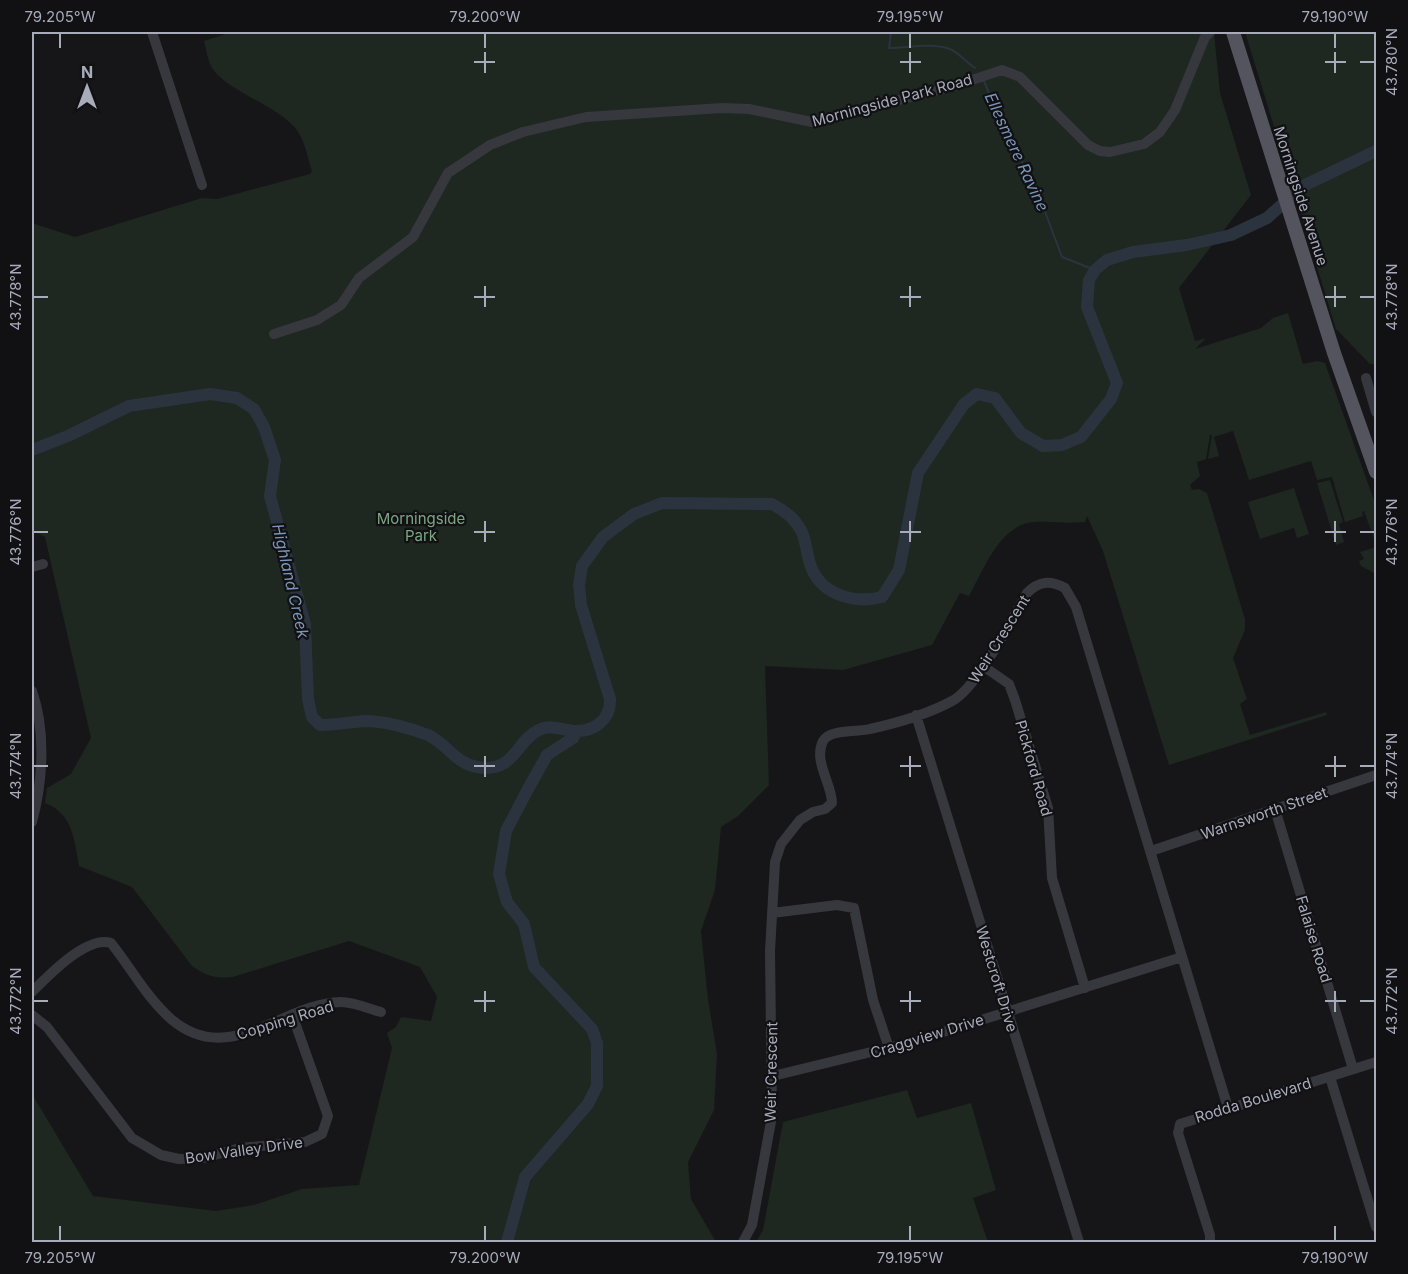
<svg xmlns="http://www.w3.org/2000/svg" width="1408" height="1274" viewBox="0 0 1408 1274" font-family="Inter,sans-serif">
	<rect width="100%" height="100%" fill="#161619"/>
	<path fill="#1e2720" d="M 232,32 L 1214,32 L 1220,93 L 1251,195 L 1179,288 L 1195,341 L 1206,338 L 1195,349 L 1261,328 L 1273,318 L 1288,313 L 1303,364 L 1318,361 L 1325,363 L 1376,506 L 1376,544 L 1364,511 L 1362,512 L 1363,516 L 1345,522 L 1332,477 L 1317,480 L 1311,461 L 1249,480 L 1233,431 L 1214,437 L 1219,456 L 1208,459 L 1212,435 L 1210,435 L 1206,459 L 1197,462 L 1200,476 L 1190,485 L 1192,490 L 1199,489 L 1207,493 L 1245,619 L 1245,630 L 1233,658 L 1247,699 L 1240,704 L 1250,735 L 1326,712 L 1327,715 L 1169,765 L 1103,551 L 1087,516 L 1085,522 C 1068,524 1052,521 1034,522 C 1000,524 983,571 969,596 L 960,593 L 932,645 L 843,670 L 765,666 L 769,785 L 738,816 L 721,827 L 715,890 L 701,931 L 708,999 L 717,1054 L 714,1110 L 688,1162 L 691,1199 L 716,1242 L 32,1242 L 32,1094 L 93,1196 L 216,1211 L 254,1205 L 302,1189 L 359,1185 L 392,1048 L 387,1033 L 396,1027 L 401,1017 L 431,1021 L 437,997 L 420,967 L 349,941 L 233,977 C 216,979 206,976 192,966 L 132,887 L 79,866 C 74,839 73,814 45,803 L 47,788 L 71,774 L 91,738 L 45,537 L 32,530 L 32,223 L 75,237 L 202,198 L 217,199 L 310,174 L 312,171 C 308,160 306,146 300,135 C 285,107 228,93 212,68 C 208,61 206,49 204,41 Z
		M 1245,32 L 1376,32 L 1376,364 L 1370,364 L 1336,329 Z
		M 1330,480 L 1343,522 L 1339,524 L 1344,542 L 1336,545 L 1317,483 Z
		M 1294,488 L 1309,534 L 1297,538 L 1294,528 L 1260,539 L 1248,502 Z
		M 1376,547 L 1376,574 L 1361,566 L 1359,561 L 1364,559 L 1360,552 Z
		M 907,1090 L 917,1118 L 971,1103 L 996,1190 L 973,1198 L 988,1242 L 756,1242 L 763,1230 L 783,1122 Z"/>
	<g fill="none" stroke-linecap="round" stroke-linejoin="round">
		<path stroke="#2b343e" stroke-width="2" d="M 891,32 L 889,48 C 907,48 935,42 952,50 C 960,54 967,63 975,68
			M 984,81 L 1005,131 L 1035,185 L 1062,257 L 1095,270"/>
		<path stroke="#2b343e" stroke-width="12" d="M 32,450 L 68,436 L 129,406 L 210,394 L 237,398 L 254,409 L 264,427 L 275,460 L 270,496 L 305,624 L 308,699 L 312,717 L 320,725 C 335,725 350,722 365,721 C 384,721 410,728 428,735 C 446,743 455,763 477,767 C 515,774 516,740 539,730 C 550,724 563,730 575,731 C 594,732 611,719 610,699 L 581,605 L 579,585 L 582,566 L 603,537 L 634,514 L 662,503 L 772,504 C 784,510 796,520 802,532 C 806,542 807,554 810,564 C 820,595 854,604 882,597 L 899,570 L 918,473 L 964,404 L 977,394 L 995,398 L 1021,433 L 1043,446 L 1062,445 L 1081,437 L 1111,399 L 1117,383 L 1087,307 L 1089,280 L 1095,270 L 1107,260 L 1133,252 L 1187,245 L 1231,235 L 1267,218 L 1303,186 L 1376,151
			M 507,1242 L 525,1177 L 588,1104 L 597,1086 L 597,1043 L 592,1029 L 534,967 L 524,924 L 507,902 L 499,874 L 506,831 L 528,789 L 547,755 L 573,738 L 577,731"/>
		<path stroke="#37373e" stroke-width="10" d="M 152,32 L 202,185
			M 274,334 L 317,320 L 341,305 L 359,278 L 413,237 L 448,173 L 490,145 L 523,132 L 586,117 L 722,108 L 749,109 L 812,122 L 954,86 L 1002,70 L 1020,77 L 1088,145 L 1100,151 L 1110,152 L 1144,144 L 1160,132 L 1175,110 L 1205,37 L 1210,32
			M 1366,378 L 1376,412
			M 32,567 L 43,564
			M 983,666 L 1009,684 L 1015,700 L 1048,808 L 1052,878 L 1085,988
			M 32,691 C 46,731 43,781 32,822
			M 916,715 L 1079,1242
			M 1275,809 L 1353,1069
			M 1151,851 L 1376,775
			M 772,913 L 837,905 L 854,908 L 873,1000 L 889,1048
			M 32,992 C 48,976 87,935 111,943 C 131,968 147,998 171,1019 C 229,1069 283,1003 341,1002 C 354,1002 369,1009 381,1012
			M 32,1015 L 47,1027 L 132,1138 L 161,1155 L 179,1159 L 204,1158 L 240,1148 L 305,1142 L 322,1134 L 328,1116 L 293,1017
			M 773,1076 L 908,1043 L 1182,957
			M 1330,1077 L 1376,1227
			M 743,1242 L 752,1225 L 772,1116 L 770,951 L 775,862 L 781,844 L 800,820 L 813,812 L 825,809 L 832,803 C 832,784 813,761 823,741 C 829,729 858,732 870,729 C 897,723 928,714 952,701 C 977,688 1012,619 1027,593 C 1039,581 1050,580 1065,588 L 1076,607 L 1228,1108
			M 1210,1242 L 1210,1235 L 1178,1133 L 1180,1124 L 1376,1062"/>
		<path stroke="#53545d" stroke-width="14" d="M 1233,32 L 1334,353 L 1376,472"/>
	</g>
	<path fill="none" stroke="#a7abba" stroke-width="2" d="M 60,33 L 60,48M 485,33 L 485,48M 910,33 L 910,48M 1335,33 L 1335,48M 485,52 L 485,73M 910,52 L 910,73M 1335,52 L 1335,73M 474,62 L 495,62M 900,62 L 921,62M 1325,62 L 1346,62M 1360,62 L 1375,62M 485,286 L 485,307M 910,286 L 910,307M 1335,286 L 1335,307M 33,297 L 48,297M 474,297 L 495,297M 900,297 L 921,297M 1325,297 L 1346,297M 1360,297 L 1375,297M 485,521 L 485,542M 910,521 L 910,542M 1335,521 L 1335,542M 33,532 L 48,532M 474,532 L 495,532M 900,532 L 921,532M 1325,532 L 1346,532M 1360,532 L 1375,532M 485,756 L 485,777M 910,756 L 910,777M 1335,756 L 1335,777M 33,766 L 48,766M 474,766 L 495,766M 900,766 L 921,766M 1325,766 L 1346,766M 1360,766 L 1375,766M 485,991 L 485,1012M 910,991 L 910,1012M 1335,991 L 1335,1012M 33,1001 L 48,1001M 474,1001 L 495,1001M 900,1001 L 921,1001M 1325,1001 L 1346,1001M 1360,1001 L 1375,1001M 60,1226 L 60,1241M 485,1226 L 485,1241M 910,1226 L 910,1241M 1335,1226 L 1335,1241"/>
	<g text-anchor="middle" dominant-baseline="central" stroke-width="4.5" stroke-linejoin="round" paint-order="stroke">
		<g font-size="15" fill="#a7abba" stroke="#111114">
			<text transform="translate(892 100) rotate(-15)">Morningside Park Road</text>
			<text transform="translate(1301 196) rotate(72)">Morningside Avenue</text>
			<text transform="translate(999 639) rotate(-58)">Weir Crescent</text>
			<text transform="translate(1034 768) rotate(74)">Pickford Road</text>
			<text transform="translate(1264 813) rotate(-19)">Warnsworth Street</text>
			<text transform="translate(1314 939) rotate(73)">Falaise Road</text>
			<text transform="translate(997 979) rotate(73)">Westcroft Drive</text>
			<text transform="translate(285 1020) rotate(-17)">Copping Road</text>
			<text transform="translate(927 1036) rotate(-17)">Craggview Drive</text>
			<text transform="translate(771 1072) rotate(-89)">Weir Crescent</text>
			<text transform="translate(1253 1100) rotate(-17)">Rodda Boulevard</text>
			<text transform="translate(244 1150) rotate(-8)">Bow Valley Drive</text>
		</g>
		<g font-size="15" fill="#7ca783" stroke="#111114">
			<text x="421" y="518">Morningside<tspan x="421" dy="17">Park</tspan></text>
		</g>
		<g font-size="16" font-style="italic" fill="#7b96b8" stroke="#111114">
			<text transform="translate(1017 152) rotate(65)">Ellesmere Ravine</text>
			<text transform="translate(291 581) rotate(77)">Highland Creek</text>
		</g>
	</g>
	<rect width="1408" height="1274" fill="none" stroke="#111114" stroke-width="66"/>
	<g transform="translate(87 87)" stroke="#111114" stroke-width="4.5" paint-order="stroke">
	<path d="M0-4.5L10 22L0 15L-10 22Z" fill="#a7abba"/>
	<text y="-9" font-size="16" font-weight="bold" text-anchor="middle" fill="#a7abba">N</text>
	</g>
	<rect x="33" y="33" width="1342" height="1208" fill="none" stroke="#a7abba" stroke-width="2"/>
	<g font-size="15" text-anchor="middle" fill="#a7abba">
		<text x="60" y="22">79.205°W</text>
		<text x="485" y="22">79.200°W</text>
		<text x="910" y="22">79.195°W</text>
		<text x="1335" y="22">79.190°W</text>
		<text transform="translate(1392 62) rotate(-90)" y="5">43.780°N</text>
		<text transform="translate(16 297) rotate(-90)" y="5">43.778°N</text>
		<text transform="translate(1392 297) rotate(-90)" y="5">43.778°N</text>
		<text transform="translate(16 532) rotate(-90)" y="5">43.776°N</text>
		<text transform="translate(1392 532) rotate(-90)" y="5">43.776°N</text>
		<text transform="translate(16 766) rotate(-90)" y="5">43.774°N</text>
		<text transform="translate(1392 766) rotate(-90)" y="5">43.774°N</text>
		<text transform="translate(16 1001) rotate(-90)" y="5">43.772°N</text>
		<text transform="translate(1392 1001) rotate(-90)" y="5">43.772°N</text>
		<text x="60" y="1263">79.205°W</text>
		<text x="485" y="1263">79.200°W</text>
		<text x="910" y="1263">79.195°W</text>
		<text x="1335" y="1263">79.190°W</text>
	</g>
</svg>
